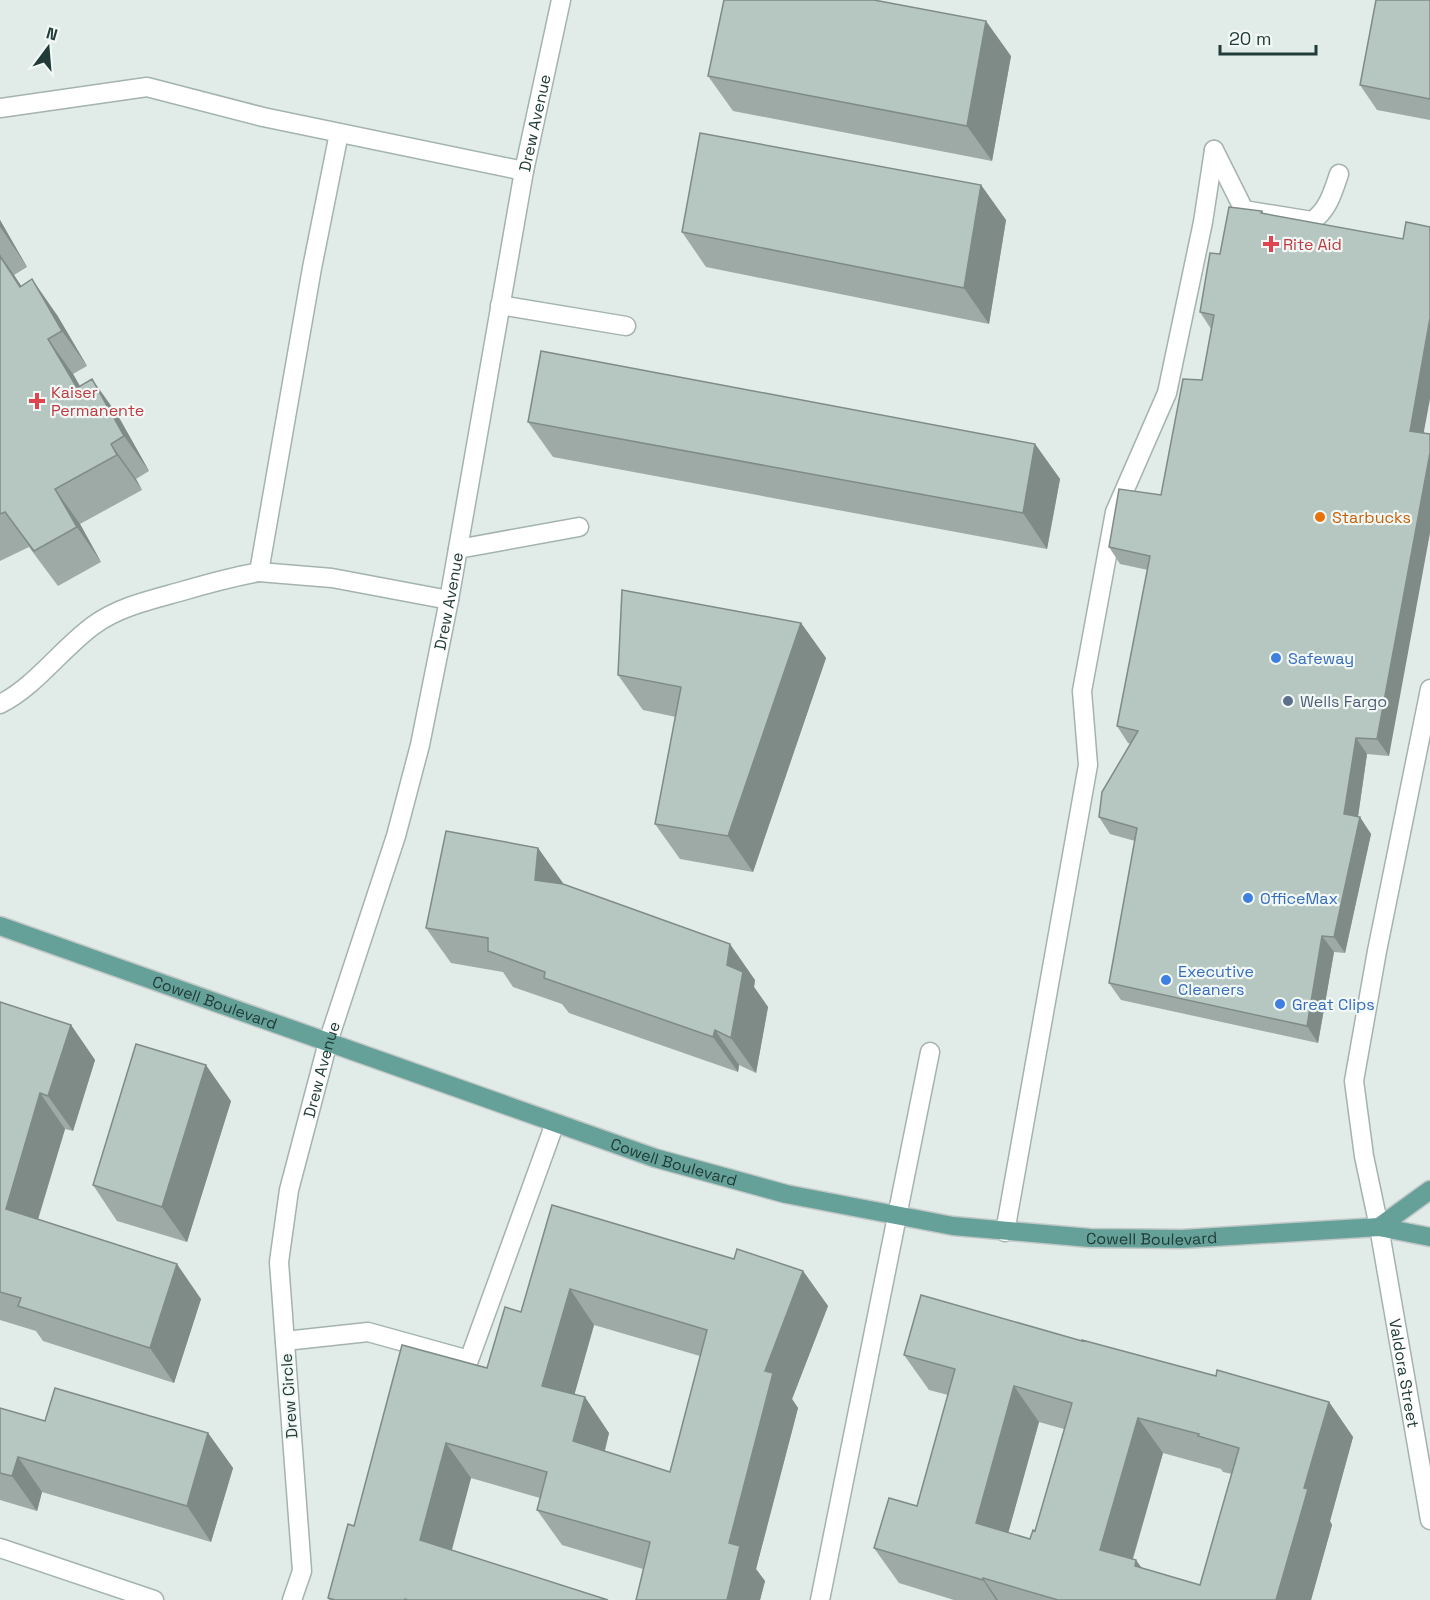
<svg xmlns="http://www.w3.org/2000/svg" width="1430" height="1600" viewBox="0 0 1430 1600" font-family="'Space Grotesk',sans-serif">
	<rect width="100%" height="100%" fill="#e1ebe8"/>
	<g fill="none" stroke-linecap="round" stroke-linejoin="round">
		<g stroke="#a4b3b0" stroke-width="21">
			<g id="minor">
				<path d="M 0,108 L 147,87 L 263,117 L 524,171"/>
				<path d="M 1214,150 L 1244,210 L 1312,221 C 1328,210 1333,192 1339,174"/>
				<path d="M 500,305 L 626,326"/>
				<path d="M 458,549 L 579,527"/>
				<path d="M 259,572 L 332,578 L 449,600"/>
				<path id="s1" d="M 1430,689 L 1377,951 L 1354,1081 L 1364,1156 L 1379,1227 L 1430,1520"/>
				<path d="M 0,704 C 35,687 62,648 94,625 C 119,607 150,600 179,592 C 206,584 232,577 259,572 L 312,268 L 339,133"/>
				<path d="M 1005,1232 L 1088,765 L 1082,691 L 1115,512 L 1167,393 L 1203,222 L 1214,150"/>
				<path d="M 285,1341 L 368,1332 L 469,1360 L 555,1123"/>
				<path d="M 0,1548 L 154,1600"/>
				<path id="s2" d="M 292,1600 L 302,1571 L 279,1262 L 289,1190 L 328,1042 L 396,836 L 420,745 L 449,600 L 524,171 L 561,0"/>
				<path d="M 820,1600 L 930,1052"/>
			</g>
		</g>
		<g stroke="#c1c8c7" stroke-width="21">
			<g id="major">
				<path id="s3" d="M 0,926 L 655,1158 L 786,1194 L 953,1226 L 1090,1238 L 1182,1239 L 1379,1227 L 1430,1237"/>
				<path d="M 1379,1227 L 1430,1190"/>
			</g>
		</g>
		<use href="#minor" stroke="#fff" stroke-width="18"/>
		<use href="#major" stroke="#65a199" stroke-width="18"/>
	</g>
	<path fill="#9daaa6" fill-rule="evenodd" d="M 1430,0 L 1430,120 L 1377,110 L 1360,85 Z
		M 1011,56 L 992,161 L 733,111 L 708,76 Z
		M 981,185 L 1006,220 L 989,324 L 706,267 L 682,232 Z
		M 1262,211 L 1424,433 L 1389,756 L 1367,754 L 1358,817 L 1371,834 L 1345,953 L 1334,952 L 1318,1043 L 1121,1000 L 1109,983 L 1135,841 L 1110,834 L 1099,817 L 1131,744 L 1128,743 L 1117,726 L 1148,570 L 1120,564 L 1109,547 L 1161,495 L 1202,380 L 1211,329 L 1200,312 L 1220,254 Z
		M 0,220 L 27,267 L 14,275 L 21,286 L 57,315 L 87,366 L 73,374 L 80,386 L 117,414 L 149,471 L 136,479 L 142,490 L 80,524 L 101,562 L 58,586 L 29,547 L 0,561 Z
		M 528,422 L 1035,444 L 1060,479 L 1047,549 L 553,457 Z
		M 801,623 L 826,658 L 753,872 L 680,859 L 655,824 L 676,717 L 643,710 L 618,675 Z
		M 538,848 L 563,884 L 755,980 L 754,987 L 768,1007 L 756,1073 L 739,1065 L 738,1072 L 569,1013 L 562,1004 L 513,987 L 503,972 L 451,963 L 426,928 Z
		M 0,1002 L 71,1025 L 95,1060 L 73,1131 L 65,1129 L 38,1220 L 201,1299 L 174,1383 L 43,1341 L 36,1331 L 0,1320 Z
		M 231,1101 L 187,1242 L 117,1221 L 93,1185 Z
		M 552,1205 L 734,1259 L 803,1271 L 828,1306 L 792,1399 L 798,1408 L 756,1569 L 765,1581 L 760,1600 L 636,1600 L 643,1569 L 562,1545 L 537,1510 L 540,1498 L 471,1478 L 451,1550 L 608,1600 L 329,1600 L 328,1598 L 354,1526 L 487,1368 L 521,1312 ZM 594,1325 L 700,1356 L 670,1472 L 605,1451 L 609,1433 L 574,1395 Z
		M 1082,1341 L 1216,1376 L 1329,1402 L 1353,1437 L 1330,1521 L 1332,1525 L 1311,1600 L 954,1600 L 899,1583 L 874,1548 L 917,1506 L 948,1395 L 929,1390 L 904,1355 ZM 1039,1422 L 1064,1429 L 1035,1531 L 1030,1539 L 1008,1533 ZM 1163,1453 L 1221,1469 L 1223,1472 L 1232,1474 L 1200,1585 L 1142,1568 L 1133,1559 Z
		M 0,1408 L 45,1421 L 208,1433 L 233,1468 L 211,1542 L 42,1492 L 37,1511 L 0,1500 Z"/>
	<path fill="#7f8b87" d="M 986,21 L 1011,56 L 992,161 L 967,126 Z
		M 981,185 L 1006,220 L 989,324 L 964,288 Z
		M 0,220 L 27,267 L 3,231 L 0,227 Z
		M 0,255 L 14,275 L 45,322 L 20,287 Z
		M 32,279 L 57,315 L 87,366 L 62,331 Z
		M 1430,318 L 1430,399 L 1421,447 L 1410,431 Z
		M 48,339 L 73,374 L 101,423 L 77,388 Z
		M 92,379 L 117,414 L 149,471 L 124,436 Z
		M 111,444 L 136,479 L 142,490 L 117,455 Z
		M 1035,444 L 1060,479 L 1047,549 L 1023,513 Z
		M 1430,453 L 1430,533 L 1389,756 L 1377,739 Z
		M 55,489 L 80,524 L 101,562 L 77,527 Z
		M 801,623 L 826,658 L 753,872 L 728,836 Z
		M 1356,738 L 1367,754 L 1356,830 L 1344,814 Z
		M 1360,817 L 1371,834 L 1345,953 L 1334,937 Z
		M 538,848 L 563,883 L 559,916 L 535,880 Z
		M 1322,936 L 1334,952 L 1318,1043 L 1307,1026 Z
		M 730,944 L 755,980 L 754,987 L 768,1007 L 756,1073 L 731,1038 L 727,965 Z
		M 71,1025 L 95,1060 L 73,1131 L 48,1096 Z
		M 715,1030 L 739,1065 L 738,1072 L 713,1037 Z
		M 206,1065 L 231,1101 L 187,1242 L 162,1207 Z
		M 40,1093 L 65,1129 L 30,1245 L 6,1209 Z
		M 177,1264 L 201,1299 L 174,1383 L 150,1348 Z
		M 803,1271 L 828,1306 L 792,1399 L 798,1408 L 756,1569 L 765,1581 L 760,1600 L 727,1600 L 729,1543 L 765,1371 Z
		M 570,1289 L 594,1325 L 567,1421 L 542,1386 Z
		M 1014,1386 L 1039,1422 L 1001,1559 L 976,1523 Z
		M 585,1397 L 609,1433 L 598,1476 L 573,1441 Z
		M 1329,1402 L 1353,1437 L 1330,1521 L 1332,1525 L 1311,1600 L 1276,1600 L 1304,1488 Z
		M 1138,1418 L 1163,1453 L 1125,1585 L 1100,1550 Z
		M 208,1433 L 233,1468 L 211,1542 L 187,1506 Z
		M 446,1443 L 471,1478 L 445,1576 L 420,1540 Z
		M 18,1457 L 42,1492 L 37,1511 L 12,1476 Z
		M 1136,1560 L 1161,1595 L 1135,1566 Z
		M 983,1578 L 998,1600 L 996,1600 L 983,1580 Z"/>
	<path fill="#b6c6c1" stroke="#7f8b87" stroke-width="1.5" fill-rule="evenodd" d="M 724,0 L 874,0 L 986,21 L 967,126 L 708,76 Z
		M 1376,0 L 1430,0 L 1430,99 L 1360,85 Z
		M 700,133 L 981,185 L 964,288 L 682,232 Z
		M 1229,207 L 1262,211 L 1261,213 L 1403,239 L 1406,222 L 1430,227 L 1430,318 L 1410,431 L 1430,434 L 1430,453 L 1377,739 L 1356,738 L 1344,814 L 1360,817 L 1334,937 L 1322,936 L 1307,1026 L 1109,983 L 1137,828 L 1099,817 L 1102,792 L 1138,731 L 1117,726 L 1150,556 L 1109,547 L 1119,489 L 1161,495 L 1183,379 L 1202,380 L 1214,315 L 1200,312 L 1210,253 L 1220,254 Z
		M 0,256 L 20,287 L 32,279 L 62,331 L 48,339 L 77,388 L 92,379 L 124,436 L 111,444 L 117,455 L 55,489 L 77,527 L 34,551 L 5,512 L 0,514 Z
		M 541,351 L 1035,444 L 1023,513 L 528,422 Z
		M 622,590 L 801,623 L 728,836 L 655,824 L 681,687 L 618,675 Z
		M 446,831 L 538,848 L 535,880 L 563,884 L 730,944 L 727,965 L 743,972 L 731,1038 L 715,1030 L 713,1037 L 544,978 L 545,972 L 488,951 L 488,938 L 426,928 Z
		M 0,1002 L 71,1025 L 48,1096 L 40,1093 L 6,1209 L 177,1264 L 150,1348 L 18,1306 L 21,1298 L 0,1292 Z
		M 136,1044 L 206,1065 L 162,1207 L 93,1185 Z
		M 552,1205 L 734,1259 L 737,1249 L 803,1271 L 765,1371 L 773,1373 L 729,1543 L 740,1546 L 727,1600 L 636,1600 L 650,1542 L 537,1510 L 547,1472 L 446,1443 L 420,1540 L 608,1600 L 408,1600 L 405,1599 L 405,1600 L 335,1600 L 328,1598 L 348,1524 L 354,1526 L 402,1345 L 487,1368 L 505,1307 L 521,1312 ZM 570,1289 L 707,1330 L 670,1472 L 573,1441 L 585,1397 L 542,1386 Z
		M 921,1295 L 1082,1341 L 1082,1340 L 1216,1376 L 1217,1370 L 1329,1402 L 1304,1488 L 1308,1489 L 1276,1600 L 1058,1600 L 983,1578 L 983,1580 L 874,1548 L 889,1498 L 917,1506 L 955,1369 L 904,1355 ZM 1014,1386 L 1072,1403 L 1035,1531 L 1033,1530 L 1030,1539 L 976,1523 ZM 1138,1418 L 1199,1434 L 1198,1436 L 1239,1448 L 1200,1585 L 1135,1566 L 1136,1560 L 1100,1550 Z
		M 55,1388 L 208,1433 L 187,1506 L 18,1457 L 12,1476 L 0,1473 L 0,1408 L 45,1421 Z"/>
	<g fill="#e0444e" stroke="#f1f8f5" stroke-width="2">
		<path d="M1268 235h6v6h6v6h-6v6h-6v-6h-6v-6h6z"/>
		<path d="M34 392h6v6h6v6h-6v6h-6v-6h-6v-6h6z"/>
	</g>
	<circle fill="#e8710a" stroke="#f1f8f5" stroke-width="2" cx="1320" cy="517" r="6"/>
	<g fill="#3f7fe0" stroke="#f1f8f5" stroke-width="2">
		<circle cx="1276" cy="658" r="6"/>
		<circle cx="1248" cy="898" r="6"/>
		<circle cx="1166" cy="980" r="6"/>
		<circle cx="1280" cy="1004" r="6"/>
	</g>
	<circle fill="#5c6f8a" stroke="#f1f8f5" stroke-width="2" cx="1288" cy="701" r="6"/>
	<g text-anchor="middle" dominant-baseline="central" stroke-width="4.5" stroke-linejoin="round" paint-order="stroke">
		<g font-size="16" fill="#213c38" stroke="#f1f8f5">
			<text stroke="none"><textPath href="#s2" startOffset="1510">Drew Avenue</textPath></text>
			<text stroke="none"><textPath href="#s2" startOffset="1024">Drew Avenue</textPath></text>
			<text stroke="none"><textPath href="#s3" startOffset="228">Cowell Boulevard</textPath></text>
			<text stroke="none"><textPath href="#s2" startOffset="538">Drew Avenue</textPath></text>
			<text stroke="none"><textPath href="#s3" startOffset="714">Cowell Boulevard</textPath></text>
			<text stroke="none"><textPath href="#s3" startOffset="1200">Cowell Boulevard</textPath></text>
			<text stroke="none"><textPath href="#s1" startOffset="696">Valdora Street</textPath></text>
			<text transform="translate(289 1396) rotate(-94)">Drew Circle</text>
		</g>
		<g font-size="16" fill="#be3a42" stroke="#f1f8f5" text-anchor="start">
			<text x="1283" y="244">Rite Aid</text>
			<text x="51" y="392">Kaiser<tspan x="51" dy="18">Permanente</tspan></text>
		</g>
		<g font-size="16" fill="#c56008" stroke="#f1f8f5" text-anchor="start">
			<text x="1332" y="517">Starbucks</text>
		</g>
		<g font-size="16" fill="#366cbe" stroke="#f1f8f5" text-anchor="start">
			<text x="1288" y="658">Safeway</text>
			<text x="1260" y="898">OfficeMax</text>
			<text x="1178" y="971">Executive<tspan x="1178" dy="18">Cleaners</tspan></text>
			<text x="1292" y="1004">Great Clips</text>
		</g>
		<g font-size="16" fill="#4e5e75" stroke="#f1f8f5" text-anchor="start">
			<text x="1300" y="701">Wells Fargo</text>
		</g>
	</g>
	<g transform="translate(48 48) rotate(16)" stroke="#f1f8f5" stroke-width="4.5" paint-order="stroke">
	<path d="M0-4.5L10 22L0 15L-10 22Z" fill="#213c38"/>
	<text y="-9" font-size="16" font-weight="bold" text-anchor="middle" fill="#213c38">N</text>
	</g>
	<path d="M1220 45v9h96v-9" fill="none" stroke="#213c38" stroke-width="3"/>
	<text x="1229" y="45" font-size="18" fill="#213c38" stroke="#f1f8f5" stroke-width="4.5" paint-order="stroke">20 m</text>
</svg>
